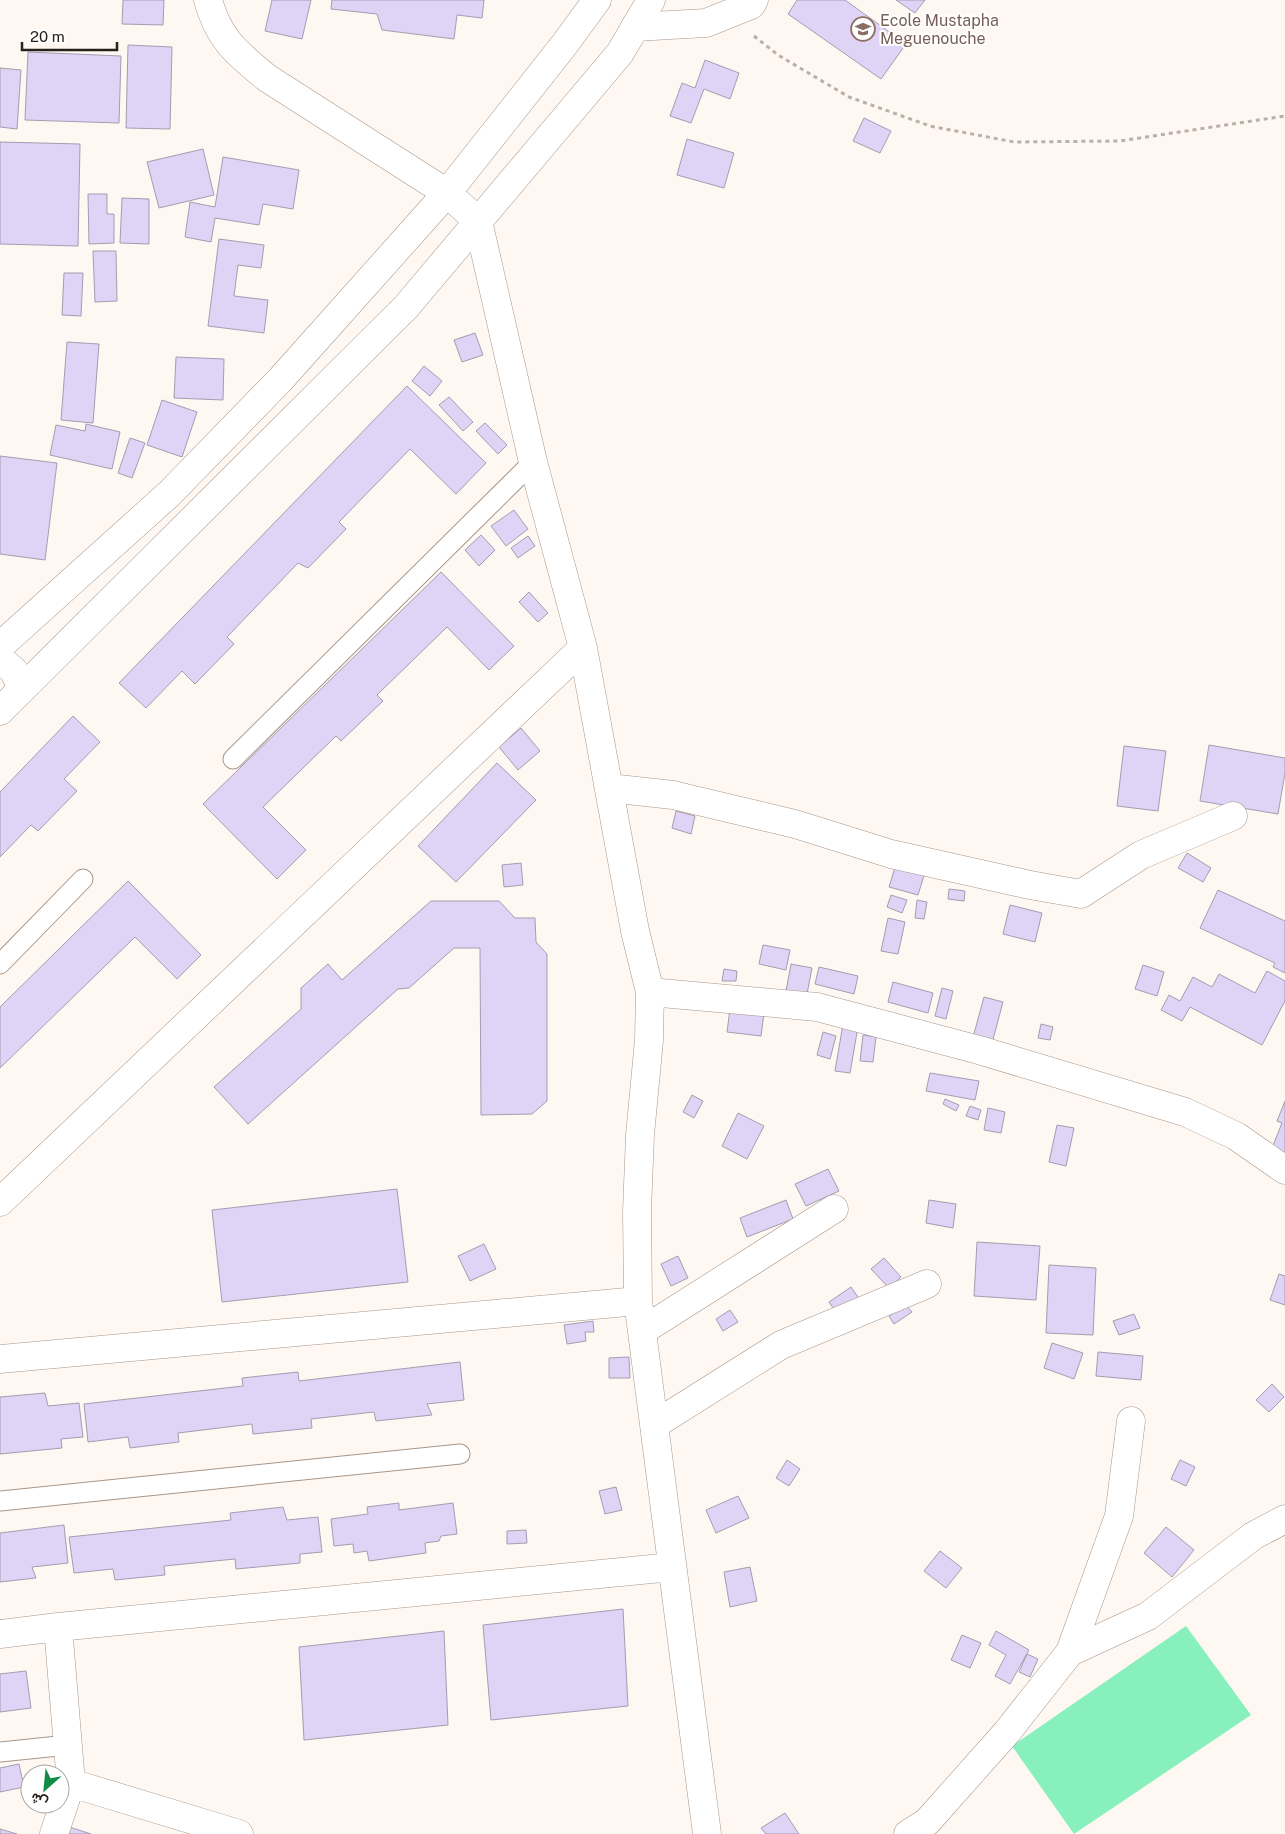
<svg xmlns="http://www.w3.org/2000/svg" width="1285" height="1834" viewBox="0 0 1285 1834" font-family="'Public Sans',Vazirmatn,sans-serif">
	<rect width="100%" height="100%" fill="#fff7f1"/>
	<path fill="#87f0bd" d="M 1186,1626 L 1251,1715 L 1074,1834 L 1012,1746 Z"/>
	<path fill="#dfd3f6" stroke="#a49db0" d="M 123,0 L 164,0 L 163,25 L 122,24 Z
		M 272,0 L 311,0 L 302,39 L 265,31 Z
		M 332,0 L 484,0 L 482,18 L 457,15 L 454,39 L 382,30 L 377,14 L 331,9 Z
		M 797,0 L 845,0 L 906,44 L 881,79 L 788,14 Z
		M 896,0 L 925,0 L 915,13 Z
		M 128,45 L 172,47 L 170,129 L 126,128 Z
		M 28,52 L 121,56 L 119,123 L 25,120 Z
		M 705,60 L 739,73 L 730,99 L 704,89 L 691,123 L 670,116 L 682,83 L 695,88 Z
		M 0,68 L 21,70 L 17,129 L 0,127 Z
		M 864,118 L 891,131 L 880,153 L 853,141 Z
		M 687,139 L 734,153 L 724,188 L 677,175 Z
		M 0,142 L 80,144 L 78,246 L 0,244 Z
		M 203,149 L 214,195 L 159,208 L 147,162 Z
		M 223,157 L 299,170 L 293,209 L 263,204 L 259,225 L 215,218 L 211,242 L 185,237 L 190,202 L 215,207 Z
		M 88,194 L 107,194 L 107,214 L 114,214 L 114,243 L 89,244 Z
		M 122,198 L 149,199 L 149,244 L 120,243 Z
		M 219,239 L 264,245 L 261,268 L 238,265 L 234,296 L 268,300 L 264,333 L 208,326 Z
		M 93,251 L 116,251 L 117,301 L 95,302 Z
		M 64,273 L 83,273 L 81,316 L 62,315 Z
		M 475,333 L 483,355 L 462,362 L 454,340 Z
		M 67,342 L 99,344 L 93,423 L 61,420 Z
		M 176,357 L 224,359 L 223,400 L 174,398 Z
		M 424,366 L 442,381 L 430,396 L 412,381 Z
		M 407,386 L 486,463 L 456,494 L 410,449 L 339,522 L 346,529 L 308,568 L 298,563 L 227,637 L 234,644 L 195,684 L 182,671 L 146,708 L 119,683 Z
		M 449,397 L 473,422 L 463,431 L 439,405 Z
		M 162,400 L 197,412 L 182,457 L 147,445 Z
		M 485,423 L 507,445 L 498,454 L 476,431 Z
		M 86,424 L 120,432 L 112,469 L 50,455 L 56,425 L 85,431 Z
		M 130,438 L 145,443 L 132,478 L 118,473 Z
		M 0,456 L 57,463 L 45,560 L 0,554 Z
		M 514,510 L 528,529 L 506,546 L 491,526 Z
		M 481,535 L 495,550 L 479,566 L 465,550 Z
		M 528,536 L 535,546 L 518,558 L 511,548 Z
		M 441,572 L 514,646 L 489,670 L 447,627 L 377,695 L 383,701 L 341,741 L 336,736 L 263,807 L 306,850 L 277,879 L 203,804 Z
		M 529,592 L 548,613 L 538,622 L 519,602 Z
		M 73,716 L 100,742 L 64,779 L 77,791 L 38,831 L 31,825 L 0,857 L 0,792 Z
		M 521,728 L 540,751 L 518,770 L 499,747 Z
		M 1209,745 L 1285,758 L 1285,773 L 1278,814 L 1200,801 Z
		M 1124,746 L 1166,751 L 1158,811 L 1117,806 Z
		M 497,763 L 536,800 L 456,882 L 418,846 Z
		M 676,811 L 695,816 L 691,834 L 672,828 Z
		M 1187,853 L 1211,868 L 1203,882 L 1178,868 Z
		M 521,863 L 523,885 L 504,887 L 502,865 Z
		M 896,864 L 925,872 L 918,895 L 889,887 Z
		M 128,881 L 201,955 L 177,979 L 135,937 L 0,1068 L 0,1007 Z
		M 949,889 L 965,891 L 964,901 L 948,899 Z
		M 1218,890 L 1285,921 L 1285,973 L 1273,967 L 1275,963 L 1200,928 Z
		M 891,895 L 907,900 L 902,913 L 887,907 Z
		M 917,900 L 927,902 L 924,919 L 915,918 Z
		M 431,901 L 499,901 L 515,918 L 535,918 L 536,942 L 547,954 L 547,1101 L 532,1114 L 481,1115 L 480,948 L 454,948 L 409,988 L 398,989 L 248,1124 L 214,1087 L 301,1009 L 301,988 L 328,964 L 342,980 Z
		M 1010,905 L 1042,913 L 1035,942 L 1003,934 Z
		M 888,918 L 905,922 L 898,954 L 881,951 Z
		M 763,945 L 790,950 L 786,970 L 759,964 Z
		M 791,964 L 812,968 L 807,994 L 786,991 Z
		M 1143,965 L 1164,972 L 1157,996 L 1135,989 Z
		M 819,967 L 858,976 L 854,994 L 815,984 Z
		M 724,969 L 737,971 L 736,981 L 722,981 Z
		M 1267,971 L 1285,981 L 1285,1001 L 1262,1045 L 1190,1007 L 1182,1021 L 1161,1010 L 1169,995 L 1180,1001 L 1193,977 L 1212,987 L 1219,974 L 1255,993 Z
		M 893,982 L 933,993 L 928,1013 L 888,1002 Z
		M 942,988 L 953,991 L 946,1019 L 935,1016 Z
		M 984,997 L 1003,1002 L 991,1047 L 972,1041 Z
		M 730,1009 L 764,1013 L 761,1036 L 727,1032 Z
		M 844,1018 L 859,1021 L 850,1073 L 835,1071 Z
		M 1041,1024 L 1053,1027 L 1050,1040 L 1038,1038 Z
		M 823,1032 L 836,1036 L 830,1059 L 817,1055 Z
		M 863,1035 L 876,1037 L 873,1062 L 860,1061 Z
		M 930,1073 L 979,1081 L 975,1100 L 926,1091 Z
		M 692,1095 L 703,1101 L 694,1118 L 683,1112 Z
		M 945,1099 L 959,1105 L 956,1111 L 943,1104 Z
		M 1285,1101 L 1285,1153 L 1272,1148 L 1282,1123 L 1277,1121 Z
		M 970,1106 L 981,1110 L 978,1120 L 966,1116 Z
		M 988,1108 L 1005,1112 L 1001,1133 L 984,1130 Z
		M 738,1113 L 764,1126 L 747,1159 L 722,1146 Z
		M 1057,1125 L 1074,1128 L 1066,1166 L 1049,1162 Z
		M 828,1169 L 839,1191 L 806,1206 L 795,1184 Z
		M 397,1189 L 408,1282 L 222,1302 L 212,1210 Z
		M 786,1200 L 793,1219 L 747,1237 L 740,1218 Z
		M 929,1200 L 956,1204 L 953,1228 L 926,1223 Z
		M 977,1242 L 1040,1246 L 1036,1300 L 974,1296 Z
		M 484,1244 L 496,1269 L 470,1281 L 458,1256 Z
		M 678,1256 L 688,1278 L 671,1286 L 661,1264 Z
		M 884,1258 L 901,1277 L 889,1288 L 871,1269 Z
		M 1049,1265 L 1096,1268 L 1093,1335 L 1046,1333 Z
		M 1279,1274 L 1285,1276 L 1285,1305 L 1270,1300 Z
		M 851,1287 L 860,1300 L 838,1315 L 829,1302 Z
		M 906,1305 L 912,1312 L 894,1324 L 889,1316 Z
		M 730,1310 L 738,1322 L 723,1331 L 716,1319 Z
		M 1134,1314 L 1140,1328 L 1119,1335 L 1113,1321 Z
		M 593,1321 L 594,1332 L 585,1332 L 586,1341 L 567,1344 L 564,1325 Z
		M 1052,1343 L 1083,1353 L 1074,1379 L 1044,1368 Z
		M 1098,1352 L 1143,1356 L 1141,1380 L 1096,1376 Z
		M 629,1357 L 630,1378 L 609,1378 L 609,1358 Z
		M 460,1362 L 464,1400 L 427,1404 L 432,1415 L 376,1421 L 374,1412 L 311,1419 L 312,1428 L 253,1434 L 252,1424 L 178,1433 L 179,1442 L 130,1448 L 128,1437 L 88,1442 L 84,1404 L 243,1386 L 242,1378 L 298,1372 L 299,1381 Z
		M 1272,1384 L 1284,1397 L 1269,1412 L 1256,1400 Z
		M 45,1393 L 48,1406 L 79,1403 L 83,1437 L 61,1439 L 62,1448 L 0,1454 L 0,1397 Z
		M 787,1460 L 800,1469 L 789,1486 L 776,1478 Z
		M 1180,1460 L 1195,1467 L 1186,1486 L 1171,1479 Z
		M 616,1487 L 622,1510 L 605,1514 L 599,1491 Z
		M 738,1496 L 749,1518 L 716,1533 L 706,1510 Z
		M 399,1503 L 399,1510 L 453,1503 L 457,1534 L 441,1536 L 439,1541 L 425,1543 L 426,1553 L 369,1561 L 367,1551 L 354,1553 L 353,1544 L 334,1546 L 331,1519 L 368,1514 L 367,1507 Z
		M 283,1507 L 287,1520 L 318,1517 L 322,1552 L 300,1554 L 300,1563 L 236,1569 L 235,1559 L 164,1566 L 165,1575 L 115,1580 L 113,1569 L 74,1573 L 69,1537 L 231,1520 L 230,1513 Z
		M 64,1525 L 68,1563 L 32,1567 L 36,1578 L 0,1582 L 0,1533 Z
		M 1166,1527 L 1194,1550 L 1172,1577 L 1144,1553 Z
		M 526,1530 L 527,1543 L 507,1544 L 507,1531 Z
		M 940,1551 L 962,1568 L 946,1588 L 924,1571 Z
		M 750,1567 L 757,1601 L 730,1607 L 724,1572 Z
		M 623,1609 L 628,1706 L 491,1720 L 483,1625 Z
		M 444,1631 L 448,1725 L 304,1740 L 299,1647 Z
		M 996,1631 L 1029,1650 L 1010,1684 L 995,1676 L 1006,1655 L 989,1645 Z
		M 962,1635 L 981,1643 L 970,1668 L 951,1660 Z
		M 1027,1654 L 1038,1659 L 1030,1677 L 1019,1672 Z
		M 26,1671 L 31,1708 L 0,1712 L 0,1674 Z
		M 19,1764 L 24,1787 L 0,1792 L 0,1768 Z
		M 785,1813 L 799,1834 L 766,1834 L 761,1828 Z
		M 63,1825 L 91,1834 L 60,1834 Z
		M 0,1829 L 17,1834 L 0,1834 Z"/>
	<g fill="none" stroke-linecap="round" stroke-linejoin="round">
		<g stroke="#a89689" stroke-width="21">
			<path id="service" d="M 233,759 L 533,462
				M 0,964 L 83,879
				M 0,1501 L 460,1454
				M 0,1752 L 68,1745"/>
		</g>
		<g stroke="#a89689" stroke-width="29">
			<path id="minor" d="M 208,0 C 219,40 237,53 267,78 L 447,193 L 478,221 L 533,462 L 583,648 L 635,931 L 650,992 L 649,1040 L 640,1135 L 637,1211 L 638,1301 L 707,1834
				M 635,27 L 706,23 L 751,5 L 754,0
				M 609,788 L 673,795 L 795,824 L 891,854 L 1030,885 L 1081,894 L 1141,855 L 1233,816
				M 650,992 L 817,1007 L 979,1050 L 1185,1112 L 1236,1136 L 1285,1170
				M 0,1202 L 583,648
				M 642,1331 L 834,1209
				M 0,1359 L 638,1301
				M 654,1425 L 781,1345 L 927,1284
				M 0,1634 L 58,1627 L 672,1567
				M 1070,1652 L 1148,1616 L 1253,1536 L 1285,1519
				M 71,1783 L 239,1834
				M 54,1834 L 71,1783 L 58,1627
				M 908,1834 L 927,1822 L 1007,1732 L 1070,1652 L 1119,1516 L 1131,1421"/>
		</g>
		<g stroke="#a89689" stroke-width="29">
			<path id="secondary" d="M 0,646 L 169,494 L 280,380 L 447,193 L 564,45 L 597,0
				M 0,659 L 14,671 L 22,689
				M 0,711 L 406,307 L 620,53 L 651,0"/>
		</g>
		<path stroke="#b8b0aa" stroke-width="3" stroke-dasharray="4 4" stroke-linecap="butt" d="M 754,36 L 778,55 L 849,97 L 930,126 L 1014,142 L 1120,141 L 1285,116"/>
		<use href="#service" stroke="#fff" stroke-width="19"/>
		<use href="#minor" stroke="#fff" stroke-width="28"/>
		<use href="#secondary" stroke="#fff" stroke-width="28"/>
	</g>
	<defs>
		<g id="school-ring" transform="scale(1.25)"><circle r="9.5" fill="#fff" stroke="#8d6e63" stroke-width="1.5"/><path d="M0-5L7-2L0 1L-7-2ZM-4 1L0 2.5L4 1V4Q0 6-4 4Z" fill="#8d6e63"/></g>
	</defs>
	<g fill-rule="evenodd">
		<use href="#school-ring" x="863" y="29"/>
	</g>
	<g text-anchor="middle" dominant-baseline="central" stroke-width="4" stroke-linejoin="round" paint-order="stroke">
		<g font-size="16" fill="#785e54" stroke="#fff" text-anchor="start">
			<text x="880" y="20">Ecole Mustapha<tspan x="880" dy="18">Meguenouche</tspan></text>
		</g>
	</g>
	<g transform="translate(45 1789) rotate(207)"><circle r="24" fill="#ffffff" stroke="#a9a6a4"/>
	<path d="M0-4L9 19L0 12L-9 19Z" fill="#118b46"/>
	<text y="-8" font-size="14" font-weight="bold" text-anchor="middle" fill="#27201b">ش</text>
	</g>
	<path d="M22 42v8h95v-8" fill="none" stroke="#27201b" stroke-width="2.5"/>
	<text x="30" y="42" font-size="15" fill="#27201b" stroke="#ffffff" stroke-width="4" paint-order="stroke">20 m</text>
</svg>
